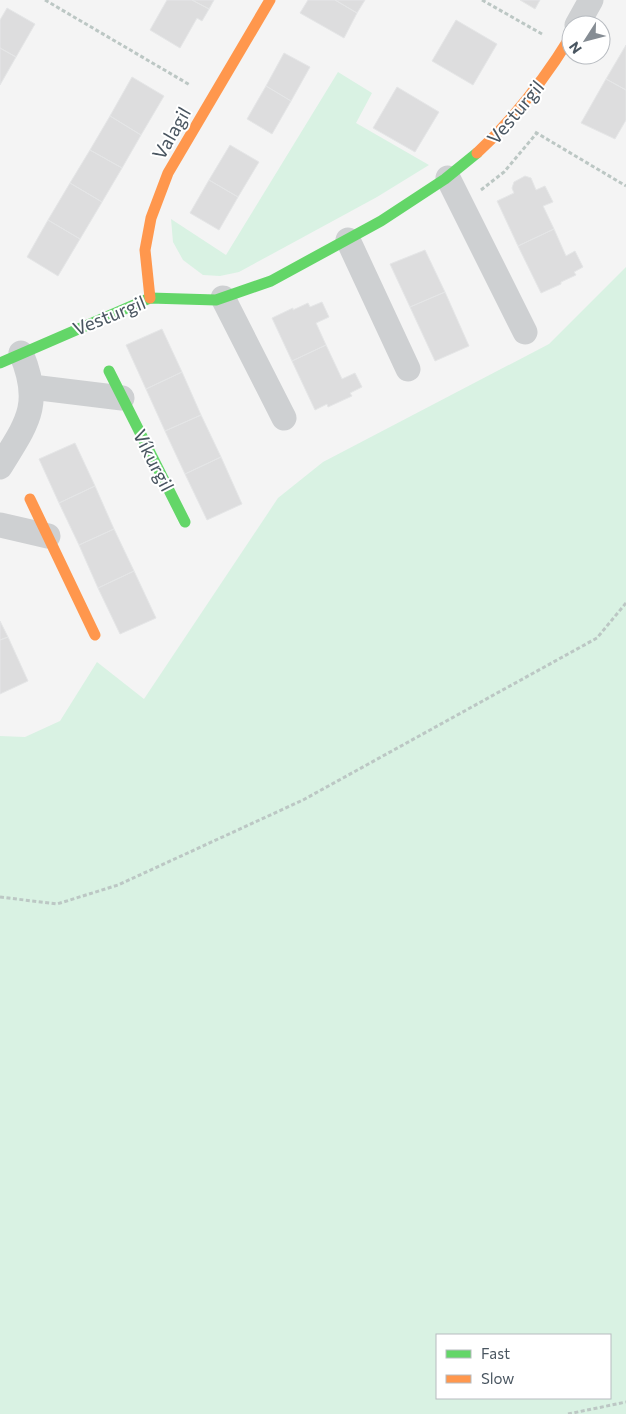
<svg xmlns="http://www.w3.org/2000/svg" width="626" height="1414" viewBox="0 0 626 1414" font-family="Commissioner,sans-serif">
	<rect width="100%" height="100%" fill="#f4f4f4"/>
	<path fill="#d9f2e3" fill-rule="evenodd" d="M 338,72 L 372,93 L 356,123 L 429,165 L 377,197 L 239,272 L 220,276 L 203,275 L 183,260 L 173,242 L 171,219 L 226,255 Z
		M 626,267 L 626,1414 L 0,1414 L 0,736 L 25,737 L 60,721 L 97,662 L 144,699 L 278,498 L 323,462 L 549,344 ZM 437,1335 L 610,1335 L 610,1398 L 437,1398 Z"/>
	<path fill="#ddddde" stroke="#e5e6e7" d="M 167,0 L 192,0 L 209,9 L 202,21 L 197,18 L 180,48 L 150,30 Z
		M 192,0 L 214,0 L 209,9 Z
		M 308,0 L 335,0 L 357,13 L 344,38 L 300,13 Z
		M 335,0 L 365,0 L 357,13 Z
		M 520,0 L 540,0 L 535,9 Z
		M 7,8 L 35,24 L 16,57 L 0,48 L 0,20 Z
		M 456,20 L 497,44 L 473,85 L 432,61 Z
		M 626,45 L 626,90 L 606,79 Z
		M 0,48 L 16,57 L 0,85 Z
		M 284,53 L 310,67 L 291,101 L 266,86 Z
		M 132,77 L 164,96 L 141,135 L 110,116 Z
		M 606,79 L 626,90 L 626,120 L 615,139 L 581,123 Z
		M 266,86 L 291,101 L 272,134 L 247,119 Z
		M 397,87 L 439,112 L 415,152 L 373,128 Z
		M 110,116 L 141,135 L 122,168 L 90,150 Z
		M 230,145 L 259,162 L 238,197 L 209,180 Z
		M 90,150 L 122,168 L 102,202 L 70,183 Z
		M 525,176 L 531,178 L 536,190 L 545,186 L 553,202 L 543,206 L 554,229 L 518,246 L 497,201 L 514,193 L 512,188 L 514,182 Z
		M 209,180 L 238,197 L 219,230 L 190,213 Z
		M 70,183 L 102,202 L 80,239 L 48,220 Z
		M 48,220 L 80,239 L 58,276 L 27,257 Z
		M 554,229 L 566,256 L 575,251 L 583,267 L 574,272 L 576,275 L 561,282 L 561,284 L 541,293 L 518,246 Z
		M 425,250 L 445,292 L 410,307 L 390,264 Z
		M 445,292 L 469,346 L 435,361 L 410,307 Z
		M 322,302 L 329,317 L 316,323 L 326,345 L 292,361 L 272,318 L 293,308 L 293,310 L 308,303 L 310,307 Z
		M 162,329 L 182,372 L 146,389 L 126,345 Z
		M 326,345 L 342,379 L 355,373 L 362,387 L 350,393 L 352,396 L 328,407 L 327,404 L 315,410 L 292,361 Z
		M 182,372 L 201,415 L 165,431 L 146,389 Z
		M 201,415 L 221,457 L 185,474 L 165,431 Z
		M 75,443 L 95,486 L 59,503 L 39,459 Z
		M 221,457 L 242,504 L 207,520 L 185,474 Z
		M 95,486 L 114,529 L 79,545 L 59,503 Z
		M 114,529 L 134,571 L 98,588 L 79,545 Z
		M 134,571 L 156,618 L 120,634 L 98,588 Z
		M 0,621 L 8,637 L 0,640 Z
		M 8,637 L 28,681 L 0,694 L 0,640 Z"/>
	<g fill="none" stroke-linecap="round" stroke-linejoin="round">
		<path stroke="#bcc7c4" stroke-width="3" stroke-dasharray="4 2.5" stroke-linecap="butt" d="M 45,0 L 190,85
			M 482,0 L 542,34
			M 535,132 L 626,186
			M 481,190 L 504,172 L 536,134
			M 0,897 L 57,904 L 118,885 L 303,800 L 597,638 L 626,603
			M 568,1414 L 626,1402"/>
		<path stroke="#ced0d2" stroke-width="25" d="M 577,25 L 591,0
			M 448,178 L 525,332
			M 348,240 L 408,369
			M 223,298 L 284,418
			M 32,387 L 122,398
			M 0,467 C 27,423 43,405 21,353
			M 0,525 L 48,536"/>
		<path stroke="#63d668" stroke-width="11" d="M 0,363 L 150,298 L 216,300 L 271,281 L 381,221 L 445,179 L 477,153
			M 109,371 L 185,522"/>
		<path stroke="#ff974d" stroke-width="11" d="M 477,153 C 515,118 544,80 571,36
			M 150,298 L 145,250 L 151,218 L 168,173 L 270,0
			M 30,499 L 95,635"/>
	</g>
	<g text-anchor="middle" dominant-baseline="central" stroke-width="4" stroke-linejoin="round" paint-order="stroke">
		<g font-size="19" fill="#4a5661" stroke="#fff">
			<text transform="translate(515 112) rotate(-50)">Vesturgil</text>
			<text transform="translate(171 133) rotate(-60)">Valagil</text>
			<text transform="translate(109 315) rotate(-22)">Vesturgil</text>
			<text transform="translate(154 460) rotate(63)">Víkurgil</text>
		</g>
	</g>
	<rect x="436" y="1334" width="175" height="65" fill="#ffffff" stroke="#b7bbc0"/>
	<rect x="446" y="1350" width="25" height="8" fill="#63d668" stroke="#b7bbc0"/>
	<text x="481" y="1359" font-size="15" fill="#4a5661">Fast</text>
	<rect x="446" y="1375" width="25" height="8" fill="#ff974d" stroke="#b7bbc0"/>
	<text x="481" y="1384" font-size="15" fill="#4a5661">Slow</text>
	<g transform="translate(586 40) rotate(234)"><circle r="24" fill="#ffffff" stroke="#b7bbc0"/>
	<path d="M0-4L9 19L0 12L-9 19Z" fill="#868d94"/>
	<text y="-8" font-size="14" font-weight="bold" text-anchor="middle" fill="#4a5661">N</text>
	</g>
</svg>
